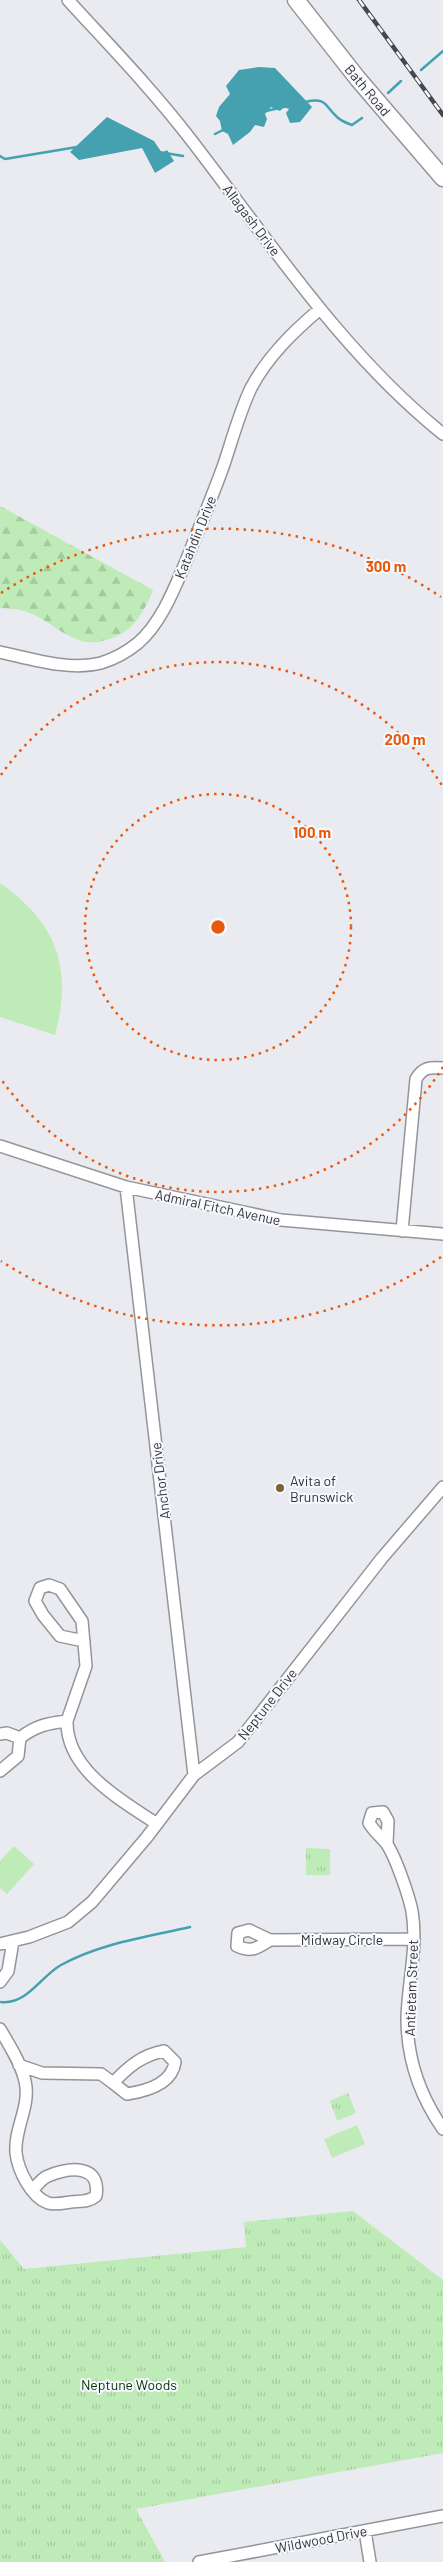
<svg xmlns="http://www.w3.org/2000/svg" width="443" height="2562" viewBox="0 0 443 2562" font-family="Barlow,sans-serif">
	<defs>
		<pattern id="forest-firs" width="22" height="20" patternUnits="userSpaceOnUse" patternTransform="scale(1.25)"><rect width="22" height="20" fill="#beebb8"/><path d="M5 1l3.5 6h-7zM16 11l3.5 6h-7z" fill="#a4ca9f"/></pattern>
		<pattern id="park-tufts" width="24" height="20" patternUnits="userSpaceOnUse" patternTransform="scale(1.25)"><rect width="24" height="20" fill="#beebb8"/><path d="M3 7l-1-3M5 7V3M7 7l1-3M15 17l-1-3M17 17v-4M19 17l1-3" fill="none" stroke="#a4ca9f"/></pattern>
	</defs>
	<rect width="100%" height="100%" fill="#eaebf1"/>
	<path fill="url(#forest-firs)" d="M 0,506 L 153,590 C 143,614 133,633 106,640 C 96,643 87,644 76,639 C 44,625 41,609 0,608 Z"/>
	<path fill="url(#park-tufts)" d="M 306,1848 L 330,1849 L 330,1875 L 306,1875 Z
		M 348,2093 L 356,2113 L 337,2121 L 330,2101 Z
		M 353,2211 L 443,2280 L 443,2453 L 136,2509 L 165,2562 L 0,2562 L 0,2240 L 24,2269 L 246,2247 L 244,2222 Z"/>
	<path fill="#beebb8" d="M 0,883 C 57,923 73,968 55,1035 L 0,1017 Z
		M 14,1846 L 34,1864 L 7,1894 L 0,1888 L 0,1861 Z
		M 357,2125 L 365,2144 L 332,2158 L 324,2139 Z"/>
	<path fill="#45a1af" d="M 259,67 L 275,68 L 312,107 L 300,122 L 290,123 L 286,113 L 289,109 L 284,107 L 280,111 L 271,107 L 265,114 L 267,119 L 264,127 L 255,125 L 250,132 L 233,145 L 228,134 L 222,131 L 220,121 L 216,116 L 219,107 L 230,94 L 226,86 L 239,70 Z
		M 107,117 L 154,141 L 162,153 L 167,150 L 174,161 L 155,173 L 142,148 L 79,160 L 70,152 Z"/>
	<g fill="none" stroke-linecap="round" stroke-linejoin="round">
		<path stroke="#45a1af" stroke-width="2.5" d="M 421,70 L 443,51
			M 388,93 L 401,81
			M 305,102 C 327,97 324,105 337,117 C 341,121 347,123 352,125 L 362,118
			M 266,111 L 288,106
			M 215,134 L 223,130
			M 159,152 L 183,156
			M 0,156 L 5,159 L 77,147
			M 1,2002 C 27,2005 41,1976 61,1965 C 101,1943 147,1937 190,1927"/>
		<g stroke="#93959a" stroke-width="14">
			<path id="minor" d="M 68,0 C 109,45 151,88 188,136 C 268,239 341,352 443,434
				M 0,652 C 32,659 69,671 101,663 C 114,659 127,652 138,643 C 160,624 173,592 184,566 C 197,533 211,500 223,467 C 232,441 239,413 251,388 C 268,356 293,332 320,309
				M 0,1146 L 126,1187 L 281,1220 L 443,1234
				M 126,1187 L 194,1775
				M 402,1231 L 416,1079 C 423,1067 430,1067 443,1068
				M 67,1721 L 86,1666 L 82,1621 L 60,1589 L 49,1585 L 40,1588 L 35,1601 L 43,1615 L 60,1636 L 84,1641
				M 0,1734 L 7,1733 L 20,1738
				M 20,1738 C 35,1726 48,1723 67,1721 C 66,1770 121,1800 157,1824
				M 0,1771 L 18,1756 L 20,1738
				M 387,1844 L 388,1821 L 383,1812 L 372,1813 L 369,1823 C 374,1831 380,1836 386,1843 C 395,1855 409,1896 412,1911 C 418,1947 408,1982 407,2018 C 407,2059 420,2096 443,2129
				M 270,1940 C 257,1948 252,1953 237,1946 L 238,1933 L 249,1930 L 270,1940 L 413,1939
				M 0,1944 L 29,1937 L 68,1922 L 92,1902 L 147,1837 L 194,1775 L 238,1742 L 382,1558 L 443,1487
				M 0,1982 L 8,1971 L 13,1941
				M 0,2029 C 9,2045 21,2063 25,2081 C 31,2106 14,2128 16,2153 C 18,2170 31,2197 48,2203 C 55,2205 64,2203 71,2202 C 81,2201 89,2202 96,2196 C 101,2164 70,2167 48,2176 C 42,2178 37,2185 33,2190
				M 19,2065 L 42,2073 L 101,2074 L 113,2083 C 128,2067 142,2055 164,2051 L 175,2062 C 172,2084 147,2091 127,2094 L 113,2083
				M 365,2531 L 370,2562
				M 199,2562 L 443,2516"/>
		</g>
		<g stroke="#93959a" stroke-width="19">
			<path id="primary" d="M 296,0 L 358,79 L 443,178"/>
		</g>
		<use href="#minor" stroke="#fff" stroke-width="11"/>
		<use href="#primary" stroke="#fff" stroke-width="16"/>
		<g stroke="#46474a" stroke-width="4.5">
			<path id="rail" d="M 359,0 L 443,115"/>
		</g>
		<use href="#rail" stroke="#f7f9fe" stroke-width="2.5" stroke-dasharray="8" stroke-linecap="butt"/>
	</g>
	<g fill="none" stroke="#e8590c" stroke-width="2.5" stroke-dasharray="2.5 5">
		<circle cx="218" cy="927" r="133"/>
		<path d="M443 1067A265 265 0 0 1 1 1079M1 775A265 265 0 0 1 443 787"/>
		<path d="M441 1257A398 398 0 0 1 1 1261M1 593A398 398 0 0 1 441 597"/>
	</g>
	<circle fill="#7a6233" stroke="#f7f9fe" stroke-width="2" cx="280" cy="1488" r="5"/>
	<g text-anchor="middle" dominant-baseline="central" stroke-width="4" stroke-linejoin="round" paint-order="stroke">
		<g font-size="14" fill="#343537" stroke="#f7f9fe">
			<text transform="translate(368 90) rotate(50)">Bath Road</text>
			<text transform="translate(252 220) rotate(53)">Allagash Drive</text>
			<text transform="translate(195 537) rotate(-68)">Katahdin Drive</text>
			<text transform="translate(218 1207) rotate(12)">Admiral Fitch Avenue</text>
			<text transform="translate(160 1481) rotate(-97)">Anchor Drive</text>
			<text transform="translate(267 1704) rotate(-52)">Neptune Drive</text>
			<text x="342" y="1939">Midway Circle</text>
			<text transform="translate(411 1988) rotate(-88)">Antietam Street</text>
			<text transform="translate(321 2539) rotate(-11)">Wildwood Drive</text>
		</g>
		<g font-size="14" fill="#343537" stroke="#f7f9fe" text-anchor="start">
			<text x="290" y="1480">Avita of<tspan x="290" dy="16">Brunswick</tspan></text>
		</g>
		<g font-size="14" fill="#043400" stroke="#f7f9fe">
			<text x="129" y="2384">Neptune Woods</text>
		</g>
	</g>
	<circle cx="218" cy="927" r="8" fill="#e8590c" stroke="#f7f9fe" stroke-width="2.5"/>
	<g font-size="15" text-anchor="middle" font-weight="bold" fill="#e8590c" stroke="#f7f9fe" stroke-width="4" stroke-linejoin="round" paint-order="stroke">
		<text x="386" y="572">300 m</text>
		<text x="405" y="745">200 m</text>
		<text x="312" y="838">100 m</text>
	</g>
</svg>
